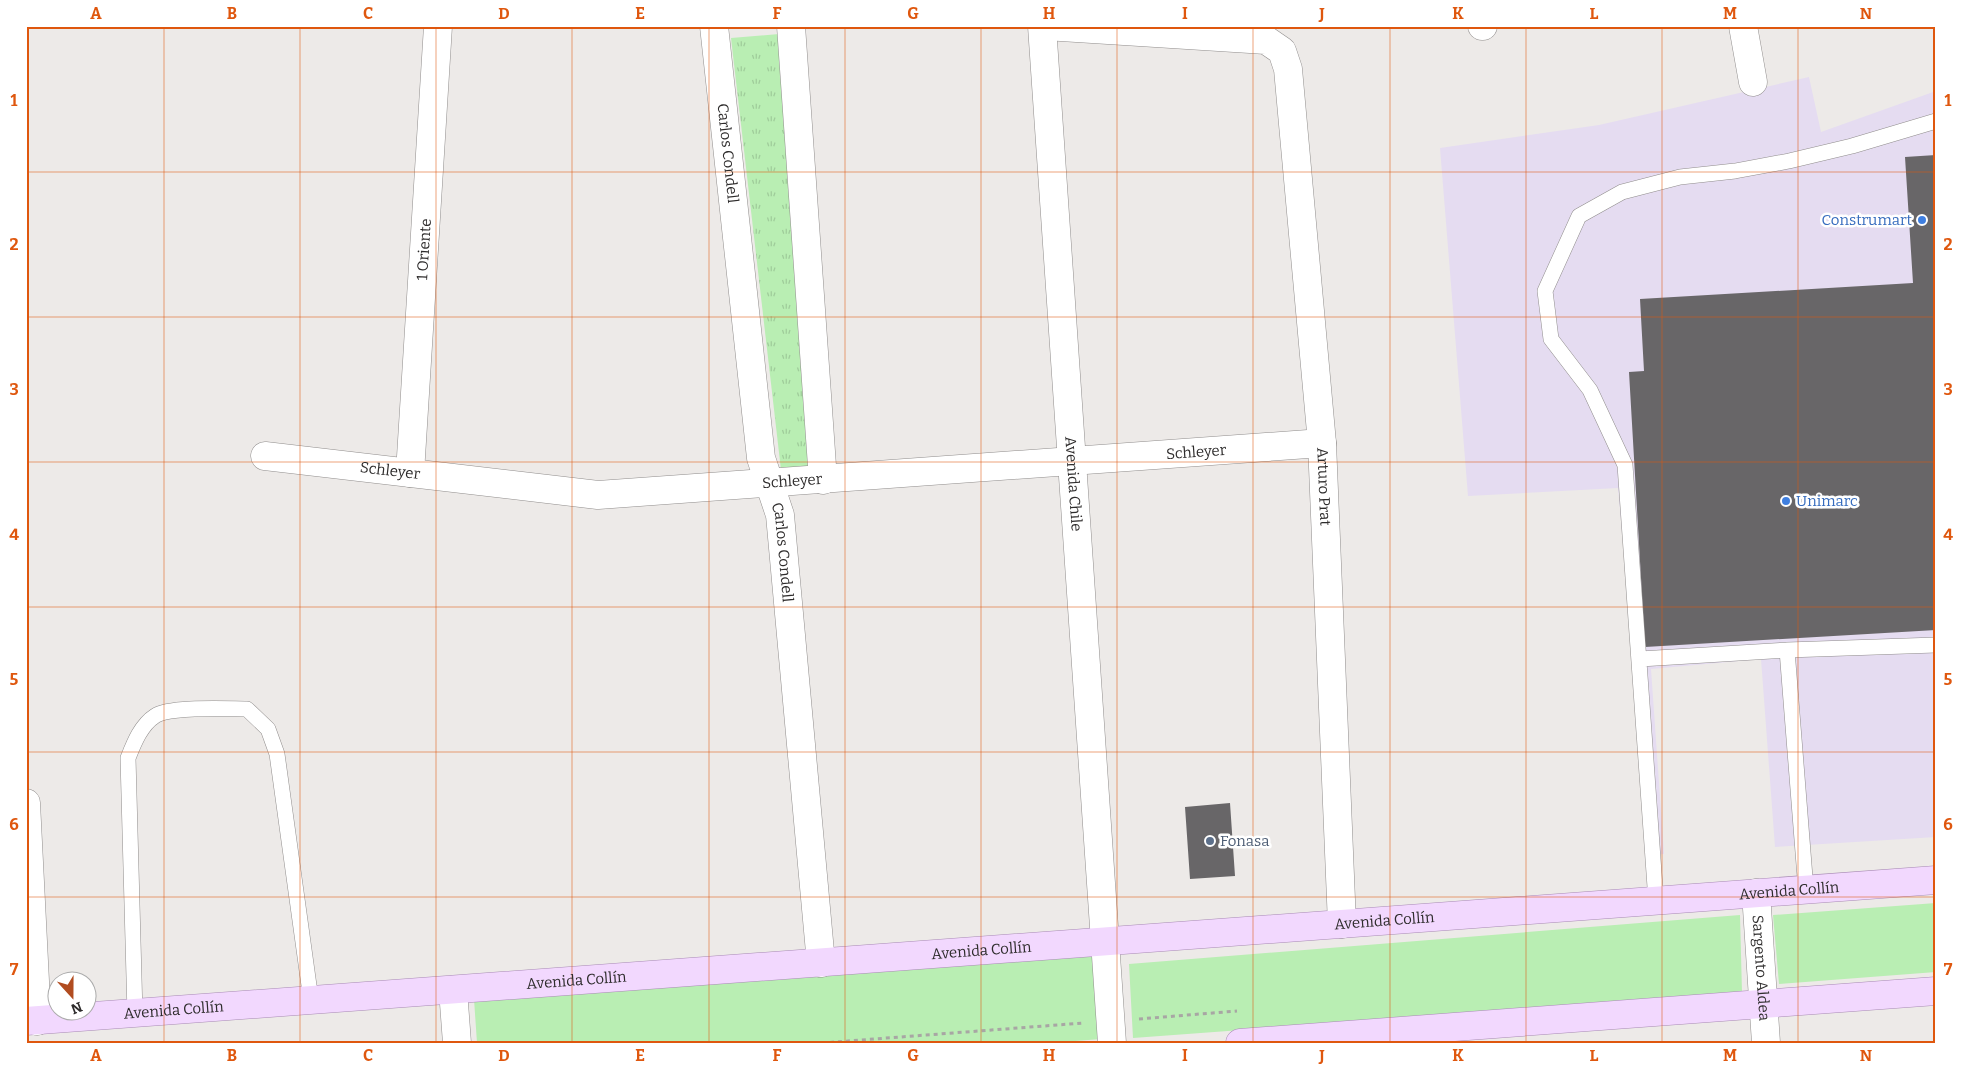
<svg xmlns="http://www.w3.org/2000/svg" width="1962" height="1069" viewBox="0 0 1962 1069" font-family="Bitter,serif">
	<defs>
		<pattern id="grass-tufts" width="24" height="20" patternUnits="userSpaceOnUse" patternTransform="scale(1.25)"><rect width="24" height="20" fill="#b9eeb3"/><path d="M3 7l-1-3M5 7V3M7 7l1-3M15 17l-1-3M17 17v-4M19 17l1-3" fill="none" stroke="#9fcc9a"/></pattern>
	</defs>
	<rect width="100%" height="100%" fill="#edeae8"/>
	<path fill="#e5dcf1" d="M 1809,77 L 1821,132 L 1936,91 L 1936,837 L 1775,847 L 1761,659 L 1651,669 L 1664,854 L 1652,855 L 1618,488 L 1468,496 L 1440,148 L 1599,125 Z"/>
	<path fill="url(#grass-tufts)" d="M 779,34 L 818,468 L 781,470 L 731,38 Z"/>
	<path fill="#b9eeb3" d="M 1936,903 L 1936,972 L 1779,984 L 1773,915 Z
		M 1740,915 L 1742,993 L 1133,1038 L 1129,964 Z
		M 1096,955 L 1101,1039 L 1050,1043 L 477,1043 L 474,999 Z"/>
	<path fill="#686668" d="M 1936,155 L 1936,630 L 1645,647 L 1629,372 L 1644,371 L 1640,299 L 1913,283 L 1905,157 Z
		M 1230,803 L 1235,876 L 1190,879 L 1185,807 Z"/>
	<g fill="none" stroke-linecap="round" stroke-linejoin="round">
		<g stroke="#908d8c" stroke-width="16">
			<path id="service" d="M 1787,650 L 1806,890
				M 1640,659 L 1787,650 L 1936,645
				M 1656,901 L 1625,465 L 1590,390 L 1551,339 L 1545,291 L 1579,216 L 1622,192 L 1680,177 L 1735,171 L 1789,161 L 1852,146 L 1936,121
				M 135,1014 L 128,758 C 134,743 141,725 155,716 C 169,706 228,709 247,709 L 268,729 L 277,754 L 311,1000"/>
		</g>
		<g stroke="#908d8c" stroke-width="29">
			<g id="minor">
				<path id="s1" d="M 714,26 L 761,458 L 780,515 L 821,963"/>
				<path d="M 791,26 L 823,480"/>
				<path id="s2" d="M 1045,26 L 1266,40 L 1282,51 L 1288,69 L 1322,443 L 1342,924"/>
				<path d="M 1482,26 L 1483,26"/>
				<path d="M 1743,26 L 1753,82"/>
				<path id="s3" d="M 265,456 L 598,495 L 1322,443"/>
				<path id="s4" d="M 410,473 L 438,26"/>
				<path d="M 26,803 L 37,1021"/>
				<path id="s5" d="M 1756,893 L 1766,1043"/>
				<path d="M 453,990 L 457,1043"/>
			</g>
		</g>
		<g stroke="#908d8c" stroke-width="29">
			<g id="tertiary">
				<path id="s6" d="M 1042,26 L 1112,1043"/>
			</g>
		</g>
		<g stroke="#a88bb4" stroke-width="29">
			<g id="primary">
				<path id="s7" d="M 26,1021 L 1936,880"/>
				<path d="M 1240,1043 L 1936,991"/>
			</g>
		</g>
		<path stroke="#a8a6a4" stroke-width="3" stroke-dasharray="4 4" stroke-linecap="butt" d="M 1139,1019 L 1237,1011
			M 822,1043 L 1083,1023"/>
		<use href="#service" stroke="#fff" stroke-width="15"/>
		<use href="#minor" stroke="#fff" stroke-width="28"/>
		<use href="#tertiary" stroke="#fff" stroke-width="28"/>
		<use href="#primary" stroke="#f2d8fe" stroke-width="28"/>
	</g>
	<path fill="none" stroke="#df570e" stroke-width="1" stroke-opacity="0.55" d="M 164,26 L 164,1043M 300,26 L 300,1043M 436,26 L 436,1043M 572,26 L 572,1043M 709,26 L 709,1043M 845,26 L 845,1043M 981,26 L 981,1043M 1117,26 L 1117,1043M 1253,26 L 1253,1043M 1390,26 L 1390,1043M 1526,26 L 1526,1043M 1662,26 L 1662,1043M 1798,26 L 1798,1043M 26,172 L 1936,172M 26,317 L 1936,317M 26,462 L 1936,462M 26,607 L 1936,607M 26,752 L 1936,752M 26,897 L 1936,897"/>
	<g fill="#3f7fe0" stroke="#fff" stroke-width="2">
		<circle cx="1922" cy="220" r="5"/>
		<circle cx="1786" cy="501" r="5"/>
	</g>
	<circle fill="#5c6f8a" stroke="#fff" stroke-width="2" cx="1210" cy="841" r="5"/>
	<g text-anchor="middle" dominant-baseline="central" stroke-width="5" stroke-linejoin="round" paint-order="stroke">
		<g font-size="15" fill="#2e2c2c" stroke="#fff">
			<text stroke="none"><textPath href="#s1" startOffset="128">Carlos Condell</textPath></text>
			<text stroke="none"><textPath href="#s4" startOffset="224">1 Oriente</textPath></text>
			<text stroke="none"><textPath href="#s3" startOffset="935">Schleyer</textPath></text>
			<text stroke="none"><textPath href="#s3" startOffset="126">Schleyer</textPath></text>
			<text stroke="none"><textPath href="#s3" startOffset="530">Schleyer</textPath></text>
			<text stroke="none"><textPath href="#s6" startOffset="459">Avenida Chile</textPath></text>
			<text stroke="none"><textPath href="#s2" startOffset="679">Arturo Prat</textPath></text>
			<text stroke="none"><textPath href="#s1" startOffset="532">Carlos Condell</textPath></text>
			<text stroke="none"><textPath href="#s7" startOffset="1768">Avenida Collín</textPath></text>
			<text stroke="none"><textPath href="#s7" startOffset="1362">Avenida Collín</textPath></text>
			<text stroke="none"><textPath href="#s7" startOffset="958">Avenida Collín</textPath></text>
			<text stroke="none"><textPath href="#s5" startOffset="75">Sargento Aldea</textPath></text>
			<text stroke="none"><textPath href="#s7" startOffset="552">Avenida Collín</textPath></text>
			<text stroke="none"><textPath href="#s7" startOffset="148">Avenida Collín</textPath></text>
		</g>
		<g font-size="15" fill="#366cbe" stroke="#fff" text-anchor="end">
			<text x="1912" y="220">Construmart</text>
			<text x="1796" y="501" text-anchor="start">Unimarc</text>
		</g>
		<g font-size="15" fill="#4e5e75" stroke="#fff" text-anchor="start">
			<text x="1220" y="841">Fonasa</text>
		</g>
	</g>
	<rect width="1962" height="1069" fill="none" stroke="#ffffff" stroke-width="55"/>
	<g transform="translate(72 996) rotate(159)"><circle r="24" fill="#ffffff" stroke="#ababab"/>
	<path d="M0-4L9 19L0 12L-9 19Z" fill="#b14c20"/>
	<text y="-8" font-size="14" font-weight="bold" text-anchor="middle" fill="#2e2c2c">N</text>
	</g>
	<rect x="28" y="28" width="1906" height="1014" fill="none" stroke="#df570e" stroke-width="2"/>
	<g font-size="16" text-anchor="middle" font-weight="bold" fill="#df570e">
		<text x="96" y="19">A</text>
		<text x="232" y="19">B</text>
		<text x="368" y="19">C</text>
		<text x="504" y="19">D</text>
		<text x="640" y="19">E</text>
		<text x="777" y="19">F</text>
		<text x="913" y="19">G</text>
		<text x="1049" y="19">H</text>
		<text x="1185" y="19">I</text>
		<text x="1322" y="19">J</text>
		<text x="1458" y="19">K</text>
		<text x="1594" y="19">L</text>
		<text x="1730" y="19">M</text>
		<text x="1866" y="19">N</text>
		<text x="14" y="106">1</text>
		<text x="1948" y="106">1</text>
		<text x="14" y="250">2</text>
		<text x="1948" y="250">2</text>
		<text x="14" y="395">3</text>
		<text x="1948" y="395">3</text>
		<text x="14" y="540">4</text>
		<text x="1948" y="540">4</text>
		<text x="14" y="685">5</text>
		<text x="1948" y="685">5</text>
		<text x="14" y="830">6</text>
		<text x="1948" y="830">6</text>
		<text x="14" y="975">7</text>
		<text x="1948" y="975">7</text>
		<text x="96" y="1061">A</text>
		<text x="232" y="1061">B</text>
		<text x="368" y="1061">C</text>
		<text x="504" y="1061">D</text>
		<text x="640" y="1061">E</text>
		<text x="777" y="1061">F</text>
		<text x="913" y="1061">G</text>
		<text x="1049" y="1061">H</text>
		<text x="1185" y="1061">I</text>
		<text x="1322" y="1061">J</text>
		<text x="1458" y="1061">K</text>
		<text x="1594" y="1061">L</text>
		<text x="1730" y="1061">M</text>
		<text x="1866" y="1061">N</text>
	</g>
</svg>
